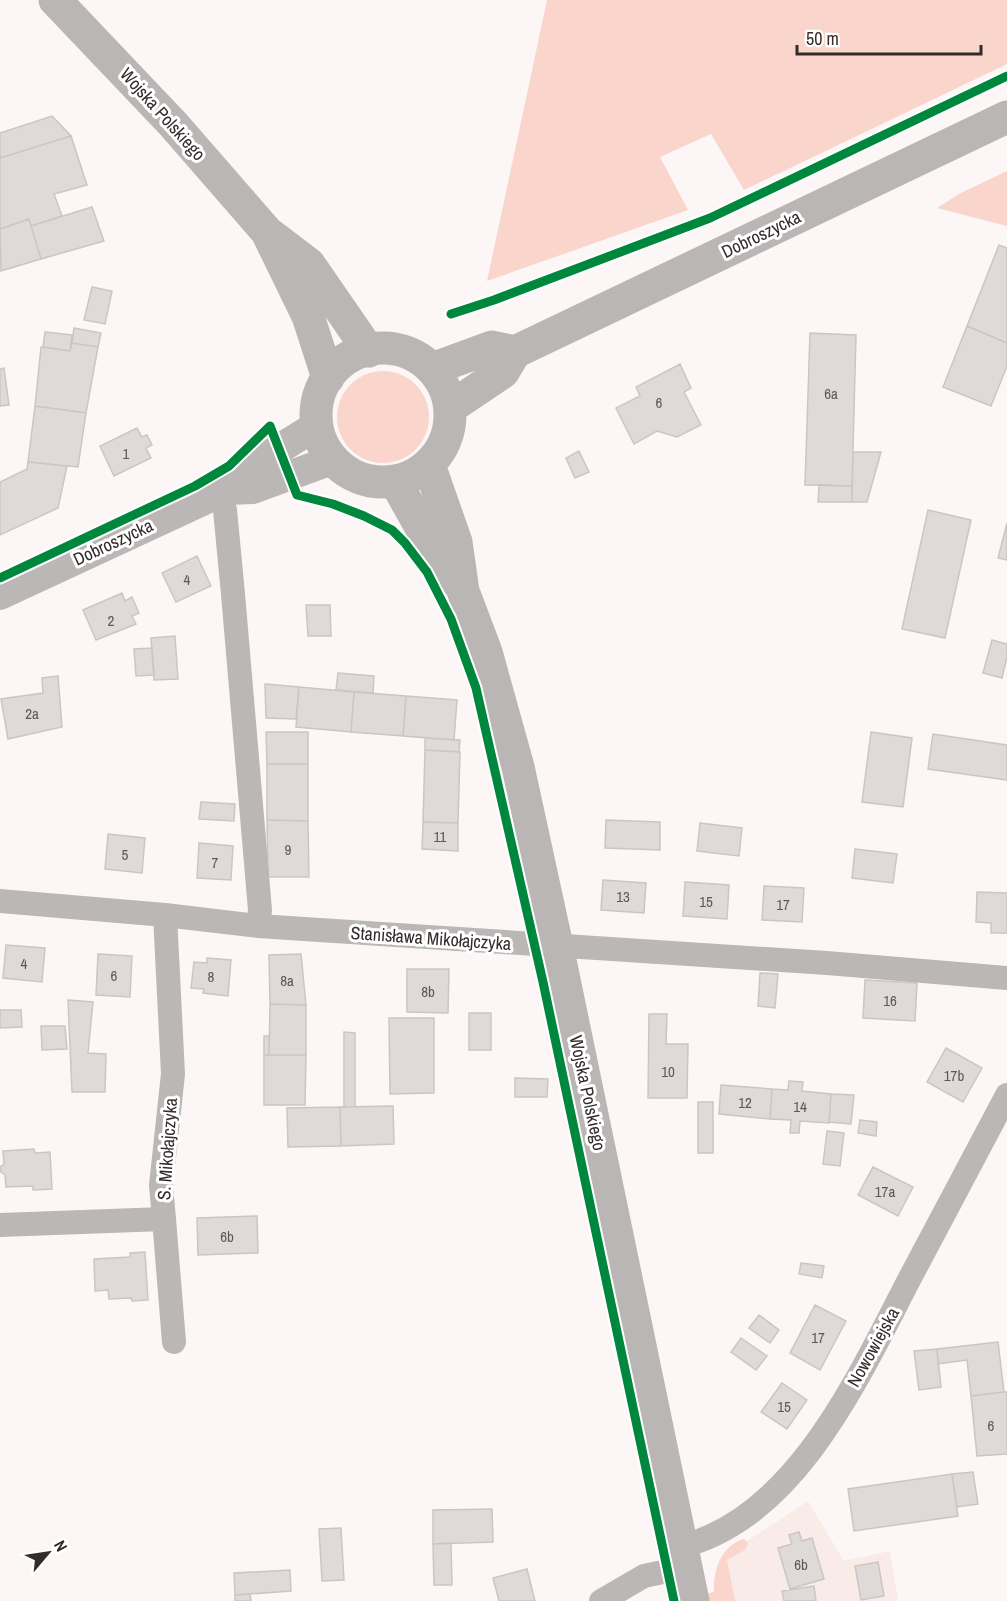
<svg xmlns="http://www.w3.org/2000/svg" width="1007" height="1601" viewBox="0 0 1007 1601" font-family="'Archivo Narrow',sans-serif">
	<rect width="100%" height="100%" fill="#fcf7f6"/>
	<path fill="#f9ebe7" d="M 808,1501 L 844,1561 L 890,1551 L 898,1601 L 732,1601 L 726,1555 Z"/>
	<path fill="#f9d5cb" d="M 547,0 L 1007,0 L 1007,64 L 744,190 L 711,134 L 660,157 L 688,210 L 487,281 Z
		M 1007,171 L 1007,226 L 937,208 L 959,194 Z
		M337 417a46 46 0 1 1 92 0a46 46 0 1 1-92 0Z
		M 744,1539 L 748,1543 L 745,1550 L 727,1560 L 735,1601 L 707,1601 L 706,1594 L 714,1592 C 713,1571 721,1545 744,1539 Z"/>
	<path fill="#dfd9d8" stroke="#cac6c4" stroke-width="1.5" d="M 52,116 L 71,136 L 0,158 L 0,133 Z
		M 71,136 L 87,185 L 54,194 L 62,216 L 31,226 L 29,219 L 0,229 L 0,158 Z
		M 92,207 L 104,241 L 41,259 L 31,226 Z
		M 29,219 L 41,259 L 1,271 L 0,229 Z
		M 999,245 L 1007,248 L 1007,343 L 967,326 Z
		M 92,287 L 112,291 L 105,324 L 84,320 Z
		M 967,326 L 1007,343 L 1007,366 L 991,406 L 943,387 Z
		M 74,328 L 101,333 L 98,347 L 72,343 Z
		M 45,332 L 72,335 L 70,351 L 43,347 Z
		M 810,333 L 856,335 L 852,486 L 805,485 Z
		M 72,343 L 98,347 L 86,413 L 35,406 L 41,347 L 70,351 Z
		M 680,364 L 691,388 L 684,392 L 701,425 L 677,437 L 657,431 L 634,444 L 616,408 L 640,396 L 636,387 Z
		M 4,368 L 9,405 L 0,406 L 0,369 Z
		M 35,406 L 86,413 L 78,467 L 28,462 Z
		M 137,428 L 142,437 L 147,435 L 152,445 L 146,448 L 151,458 L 114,476 L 100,446 Z
		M 579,451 L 589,472 L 575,478 L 566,458 Z
		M 853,452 L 881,452 L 867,502 L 852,502 Z
		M 28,462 L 67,466 L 58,508 L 0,535 L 0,482 L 27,469 Z
		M 819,485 L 852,486 L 852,502 L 818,502 Z
		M 928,510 L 971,520 L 945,638 L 902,629 Z
		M 1007,523 L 1007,560 L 998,558 Z
		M 197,556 L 211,586 L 176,602 L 162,573 Z
		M 122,593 L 125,601 L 132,597 L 139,613 L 132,616 L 136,624 L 96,640 L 83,610 Z
		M 306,605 L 330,605 L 331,636 L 308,636 Z
		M 175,636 L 178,679 L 154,680 L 151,638 Z
		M 992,640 L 1007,644 L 1007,657 L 1002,678 L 983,673 Z
		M 152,648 L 154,675 L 136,676 L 134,649 Z
		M 338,673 L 374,676 L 373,693 L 336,690 Z
		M 58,676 L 62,727 L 8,739 L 1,699 L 43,693 L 42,678 Z
		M 265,684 L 299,687 L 296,719 L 266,718 Z
		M 299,687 L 354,692 L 351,732 L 296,727 Z
		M 354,692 L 406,696 L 403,736 L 351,732 Z
		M 406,696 L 457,700 L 454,740 L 403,736 Z
		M 266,732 L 308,732 L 308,764 L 267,764 Z
		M 871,732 L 912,738 L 903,807 L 862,802 Z
		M 933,734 L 1007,745 L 1007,780 L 928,769 Z
		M 425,738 L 460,740 L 459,752 L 425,750 Z
		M 425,750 L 460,752 L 458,823 L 423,822 Z
		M 267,764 L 308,764 L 308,821 L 267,820 Z
		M 201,802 L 235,804 L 234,821 L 199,819 Z
		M 267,820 L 308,821 L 309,877 L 268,877 Z
		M 606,820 L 660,822 L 660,850 L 605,848 Z
		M 423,822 L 458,823 L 458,851 L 422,849 Z
		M 700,823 L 742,828 L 739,856 L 697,851 Z
		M 108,834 L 145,838 L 142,873 L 105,869 Z
		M 199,843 L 233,846 L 231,880 L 197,878 Z
		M 855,849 L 897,854 L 893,883 L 852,878 Z
		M 603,880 L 646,883 L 644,913 L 601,910 Z
		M 685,882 L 729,885 L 727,919 L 683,916 Z
		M 764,886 L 804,888 L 802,922 L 762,920 Z
		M 977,892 L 1007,893 L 1007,933 L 991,933 L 991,923 L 976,922 Z
		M 6,945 L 45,948 L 42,982 L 3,978 Z
		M 98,954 L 132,956 L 130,997 L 96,995 Z
		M 301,954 L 306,1005 L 270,1004 L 269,955 Z
		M 207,958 L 231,960 L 228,996 L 203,993 L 204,989 L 191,988 L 194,962 L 207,963 Z
		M 407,969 L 449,969 L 448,1013 L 407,1012 Z
		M 760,973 L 778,974 L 775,1008 L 758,1006 Z
		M 865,980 L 917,983 L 915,1021 L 863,1018 Z
		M 68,1000 L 93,1002 L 88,1053 L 106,1054 L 105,1092 L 72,1092 Z
		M 270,1004 L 306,1005 L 306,1055 L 269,1055 Z
		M 0,1010 L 21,1010 L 22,1027 L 0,1028 Z
		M 469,1013 L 491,1013 L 491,1050 L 469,1050 Z
		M 649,1014 L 667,1014 L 666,1044 L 688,1044 L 687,1098 L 648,1098 Z
		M 389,1018 L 434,1018 L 434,1093 L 390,1094 Z
		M 41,1026 L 65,1026 L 67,1049 L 42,1050 Z
		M 344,1032 L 355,1033 L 355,1107 L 344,1107 Z
		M 264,1036 L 269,1036 L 269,1055 L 264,1055 Z
		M 946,1048 L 982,1068 L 963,1102 L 927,1082 Z
		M 264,1055 L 306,1055 L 305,1105 L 264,1105 Z
		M 515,1078 L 548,1079 L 547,1097 L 515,1097 Z
		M 789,1081 L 803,1082 L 802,1091 L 831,1094 L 829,1123 L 800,1121 L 799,1133 L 790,1133 L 791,1120 L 770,1119 L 772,1089 L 788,1090 Z
		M 721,1085 L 772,1089 L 770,1119 L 719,1114 Z
		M 831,1094 L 854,1095 L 851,1124 L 829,1122 Z
		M 698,1102 L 713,1102 L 713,1153 L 698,1153 Z
		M 393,1106 L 394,1144 L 341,1146 L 340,1107 Z
		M 340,1107 L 341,1146 L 288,1147 L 287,1108 Z
		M 860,1120 L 877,1122 L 876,1136 L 858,1133 Z
		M 827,1131 L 844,1133 L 840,1166 L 823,1164 Z
		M 34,1149 L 35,1153 L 50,1152 L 52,1189 L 33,1190 L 33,1186 L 6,1187 L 5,1175 L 1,1172 L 0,1167 L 4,1164 L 3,1151 Z
		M 873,1167 L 913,1187 L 898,1216 L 858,1195 Z
		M 257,1216 L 258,1253 L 198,1255 L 197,1218 Z
		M 145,1252 L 148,1300 L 132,1301 L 131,1298 L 109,1299 L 108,1290 L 95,1291 L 94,1259 L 130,1257 L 130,1253 Z
		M 801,1263 L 824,1266 L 822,1278 L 799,1274 Z
		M 815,1305 L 846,1321 L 820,1370 L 790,1353 Z
		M 759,1315 L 779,1330 L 770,1343 L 749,1328 Z
		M 741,1338 L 767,1356 L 756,1370 L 731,1352 Z
		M 998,1342 L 1004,1392 L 971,1396 L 967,1360 L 938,1364 L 937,1349 Z
		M 937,1349 L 941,1387 L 919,1390 L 914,1351 Z
		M 782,1383 L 807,1400 L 787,1429 L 761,1412 Z
		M 1004,1392 L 1007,1392 L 1007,1454 L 977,1456 L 971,1396 Z
		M 973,1472 L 978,1504 L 957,1507 L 952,1474 Z
		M 952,1474 L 958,1516 L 854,1531 L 848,1489 Z
		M 492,1509 L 493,1542 L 433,1544 L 433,1510 Z
		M 341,1528 L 344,1580 L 322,1581 L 319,1529 Z
		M 799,1532 L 802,1541 L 812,1538 L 824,1579 L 790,1589 L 778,1548 L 792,1544 L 789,1535 Z
		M 451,1543 L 452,1585 L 434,1585 L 433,1544 Z
		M 878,1562 L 884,1596 L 861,1600 L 855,1566 Z
		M 527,1569 L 535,1601 L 499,1601 L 493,1578 Z
		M 290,1570 L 291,1591 L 235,1595 L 234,1573 Z
		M 814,1586 L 816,1601 L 784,1601 L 782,1591 Z
		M 250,1594 L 251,1601 L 235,1601 L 235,1595 Z"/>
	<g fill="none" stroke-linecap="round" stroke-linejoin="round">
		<path stroke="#bbb7b6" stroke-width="24" d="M 219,493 L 225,510 L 233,594 L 260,910 L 258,926
			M 0,901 L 165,915 L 258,926 L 827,963 L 1007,978
			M 164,1219 L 174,1342
			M 0,1225 L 164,1219 L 161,1185 L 173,1074 L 165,915
			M 683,1546 C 798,1516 860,1373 911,1276 C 943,1216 975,1156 1007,1095
			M 601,1601 L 644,1576 L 686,1567"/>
		<path stroke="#bbb7b6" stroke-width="30" d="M 226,490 L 253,489 L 332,460
			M 0,595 L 226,490 L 245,470 L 316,426"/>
		<path stroke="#bab6b5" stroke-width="33" d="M 55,0 L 173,124 L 267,232 L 309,264 L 369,351
			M 268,234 L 308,316 L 328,378
			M316 415a67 67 0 1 1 134 0a67 67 0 1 1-134 0Z
			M 432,369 L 492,347 L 515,352
			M 451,407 L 503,372 L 515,352 L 1007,117
			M 429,465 L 456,542 L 463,591 L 486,652 L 518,767 L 557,946 L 693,1601
			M 395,481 L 436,554 L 459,584"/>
		<g stroke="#fff" stroke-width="13">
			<path id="cycleway" d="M 451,314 L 494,300 L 710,218 L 1007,76
				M 0,578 L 195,486 L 229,466 L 270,426 L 297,495 L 333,504 L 364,516 L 392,530 L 405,543 L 427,572 L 451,619 L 476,688 L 543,982 L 674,1601"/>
		</g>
		<use href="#cycleway" stroke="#00873e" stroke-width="9"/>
	</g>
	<g text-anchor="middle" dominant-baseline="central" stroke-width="6" stroke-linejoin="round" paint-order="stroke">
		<g font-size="15" fill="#5e5756">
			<text x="831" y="393">6a</text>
			<text x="659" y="402">6</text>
			<text x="126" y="453">1</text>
			<text x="187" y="579">4</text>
			<text x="111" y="620">2</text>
			<text x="32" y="713">2a</text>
			<text x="440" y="836">11</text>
			<text x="288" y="849">9</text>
			<text x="125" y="854">5</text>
			<text x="215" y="862">7</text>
			<text x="623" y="896">13</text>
			<text x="706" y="901">15</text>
			<text x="783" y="904">17</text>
			<text x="24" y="963">4</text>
			<text x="114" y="975">6</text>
			<text x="211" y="976">8</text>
			<text x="287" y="980">8a</text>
			<text x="428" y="991">8b</text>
			<text x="890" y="1000">16</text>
			<text x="668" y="1071">10</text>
			<text x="954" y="1075">17b</text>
			<text x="745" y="1102">12</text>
			<text x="800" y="1106">14</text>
			<text x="885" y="1191">17a</text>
			<text x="227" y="1236">6b</text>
			<text x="818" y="1337">17</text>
			<text x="784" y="1406">15</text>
			<text x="991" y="1425">6</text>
			<text x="801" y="1564">6b</text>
		</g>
		<g font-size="18" fill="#332c2a" stroke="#fff">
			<text transform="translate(163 114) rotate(48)">Wojska Polskiego</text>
			<text transform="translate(761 234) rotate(-26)">Dobroszycka</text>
			<text transform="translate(113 542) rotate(-25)">Dobroszycka</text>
			<text transform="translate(431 938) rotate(4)">Stanisława Mikołajczyka</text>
			<text transform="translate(588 1093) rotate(78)">Wojska Polskiego</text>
			<text transform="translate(167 1149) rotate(-86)">S. Mikołajczyka</text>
			<text transform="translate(873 1347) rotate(-61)">Nowowiejska</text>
		</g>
	</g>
	<g transform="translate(48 1553) rotate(61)" stroke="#ffffff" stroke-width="4.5" paint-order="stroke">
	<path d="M0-4.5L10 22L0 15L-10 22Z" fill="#332c2a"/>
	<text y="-9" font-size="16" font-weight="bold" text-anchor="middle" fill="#332c2a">N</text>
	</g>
	<path d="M797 45v9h184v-9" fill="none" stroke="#332c2a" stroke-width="3"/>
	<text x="806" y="45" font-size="18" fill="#332c2a" stroke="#ffffff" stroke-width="4.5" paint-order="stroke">50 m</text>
</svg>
